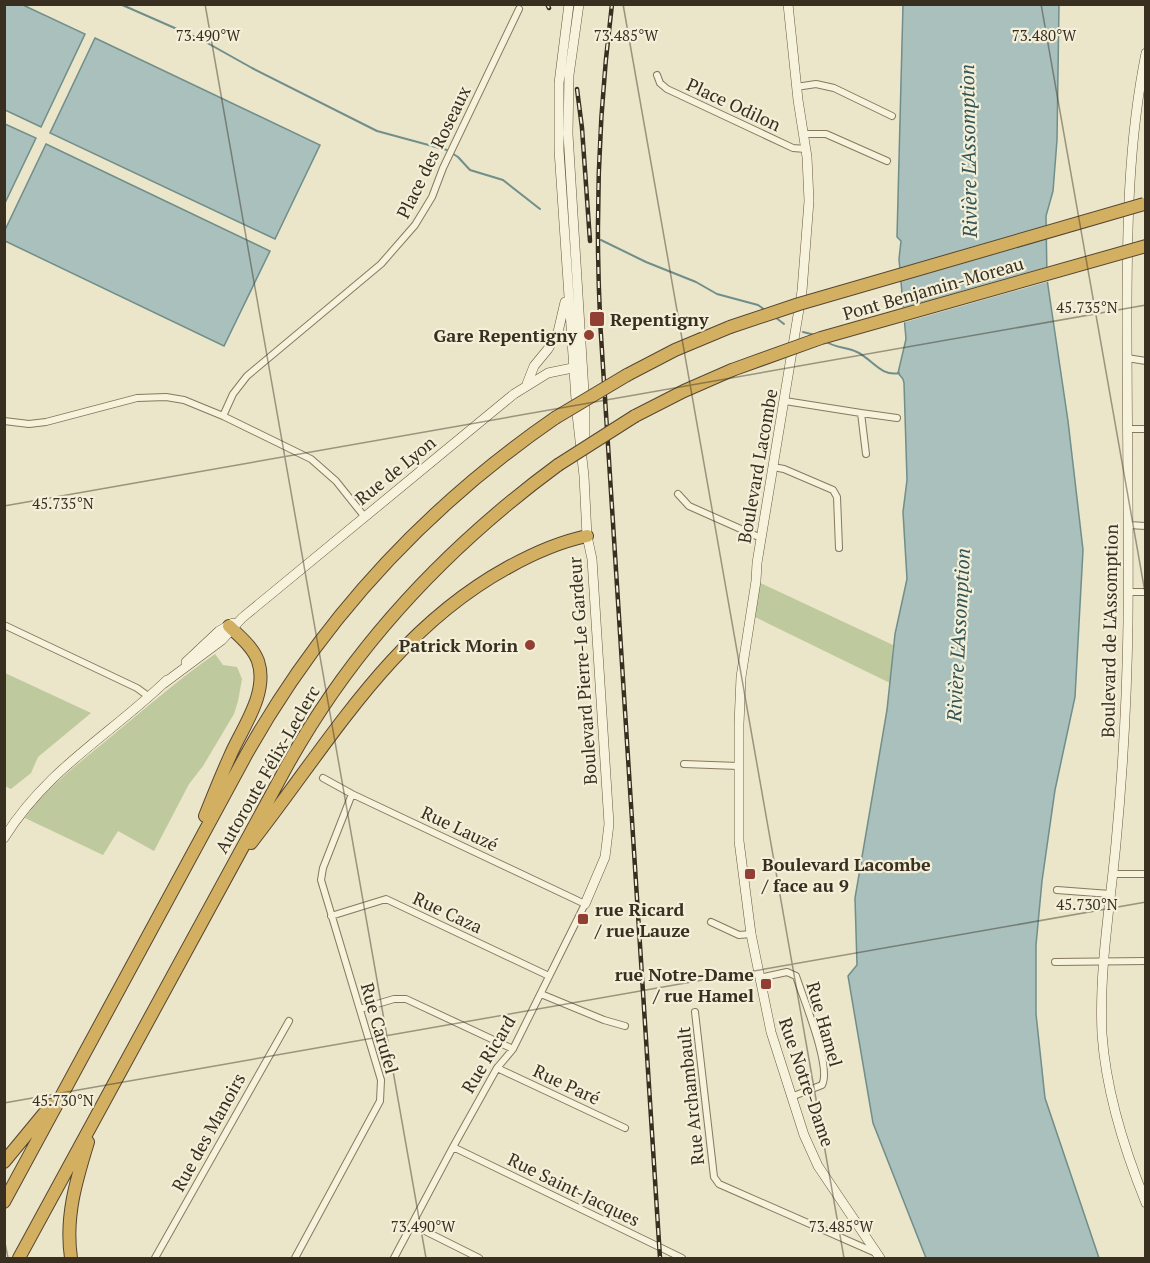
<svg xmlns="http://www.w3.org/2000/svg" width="1150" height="1263" viewBox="0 0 1150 1263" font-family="'PT Serif',serif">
	<rect width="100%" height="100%" fill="#ebe5c9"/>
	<path fill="#bec99d" d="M 756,581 L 893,645 L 890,683 L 751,615 Z
		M 215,654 L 223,665 L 237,667 L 242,679 L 238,701 L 234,714 L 203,766 L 189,784 L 154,851 L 118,831 L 103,855 L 25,818 C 49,785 82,761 113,735 C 147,707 179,679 215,654 Z
		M 5,673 L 91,713 L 38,757 L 31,773 L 11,789 L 5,786 Z"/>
	<path fill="#a9c0bc" stroke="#708e8a" stroke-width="1.5" d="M 5,4 L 23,5 L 85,34 L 41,127 L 5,110 Z
		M 903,5 L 1059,5 L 1057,140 L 1053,191 L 1046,216 L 1047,279 L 1068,421 L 1083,550 L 1075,697 L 1055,790 L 1042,881 L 1036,945 L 1036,1014 L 1045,1098 L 1099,1258 L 926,1258 L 873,1123 L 848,976 L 857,965 L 855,898 L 887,710 L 895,634 L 907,579 L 903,512 L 907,480 L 904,383 L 903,379 L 898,373 L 906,339 L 899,259 L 901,241 L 897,237 Z
		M 95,38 L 320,145 L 275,239 L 50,133 Z
		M 5,124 L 36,138 L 5,203 Z
		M 46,144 L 270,251 L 224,346 L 5,241 L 5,230 Z"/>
	<path fill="#ebe5c9" d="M 1050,266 L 1050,281 L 902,323 L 901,308 Z"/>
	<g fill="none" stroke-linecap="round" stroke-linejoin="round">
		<path stroke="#708e8a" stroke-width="2" d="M 120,4 L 202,40 L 252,68 L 377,131 L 447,150 L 458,157 L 470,170 L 503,180 L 540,209
			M 601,240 L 646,262 L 696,282 L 717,294 L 758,305 L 765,310
			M 775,317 L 784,324
			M 803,332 L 815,335
			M 825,341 C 835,348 846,347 857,352 C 872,359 881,377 899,373"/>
		<g stroke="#86795f" stroke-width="8">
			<path id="street" d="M 657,75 L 660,83 L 667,89 L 793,148 L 806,149
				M 796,87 L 816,84 L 834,88 L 892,116
				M 803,134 L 826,134 L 887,161
				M 1127,358 L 1146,361
				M 785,401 L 861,413 L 866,454
				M 861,413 L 897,418
				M 223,416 L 233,394 L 247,376 L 381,264 L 415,225 L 432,197 L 443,168 L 519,9
				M 4,421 L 29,424 L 46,422 L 137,398 L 166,397 L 184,400 L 223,416 L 311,459 L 336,481 L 364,516
				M 1127,429 L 1146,429
				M 773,467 L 784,469 L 833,490 L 837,497 L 839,548
				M 678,494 L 689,506 L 761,538
				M 1128,525 L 1146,526
				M 1128,592 L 1146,592
				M 4,625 L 137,688 L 148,696
				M 684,764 L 738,766
				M 323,778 L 352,794 L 585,904 L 513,1049 L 497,1068 L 453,1147 L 394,1258
				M 1113,874 L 1146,874
				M 1057,890 L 1110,894
				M 331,916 L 386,899 L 549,976
				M 711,922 L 739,935 L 751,934
				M 1055,962 L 1146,961
				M 759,978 L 787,972 L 796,976 C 803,998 832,1067 822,1085 L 791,1097
				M 541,994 L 604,1020 L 625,1026
				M 360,1009 L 394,999 L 406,999 L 513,1049
				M 695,1012 L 714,1177 L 719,1184 L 876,1253
				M 497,1068 L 625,1128
				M 453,1147 L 682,1258
				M 413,1225 L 479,1258
				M 155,1258 L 289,1021
				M 295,1258 L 380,1101 L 381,1080 L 321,880 L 323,868 L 352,794"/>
		</g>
		<g stroke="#685a42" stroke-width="10">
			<path id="secondary" d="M 569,4 L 559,83 L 559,150 L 577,414 L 584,476 L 587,536 L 592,559 L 609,824 L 605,857 L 585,904
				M 579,4 L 569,75 L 568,134 L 585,408 L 585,441
				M 788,4 L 798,100 L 807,157 L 809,201 L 802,291 L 757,563 L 756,581 L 741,677 L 739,724 L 739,841 L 751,934 L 771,1032 L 804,1135 L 818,1166 L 880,1258
				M 1146,53 C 1128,142 1127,230 1127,320 C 1127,420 1129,521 1128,622 C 1127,696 1123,769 1116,843 C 1110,907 1099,970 1102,1034 C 1106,1092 1124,1149 1146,1203
				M 527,384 L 534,366 L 548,349 L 558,332 L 565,302
				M 186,662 L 219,631 L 233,623
				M 163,684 L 222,640 L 242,618 L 514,394 L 548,373 L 582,366
				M 4,838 C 48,768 110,735 167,680"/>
		</g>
		<g stroke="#554732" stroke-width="14">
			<path id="highway" d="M 627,375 L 675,350 L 730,327
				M 635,416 L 684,391 L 732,370
				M 205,816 C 213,796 221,776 230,756 C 242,728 269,693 258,661 C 253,647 239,636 229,626
				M 251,843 C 330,742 391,632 507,568 C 532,554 559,542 587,536
				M 4,1162 L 51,1105
				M 4,1202 L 246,755 C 322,619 426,507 555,418
				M 19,1258 L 288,764 C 355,644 448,546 558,465
				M 71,1258 C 65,1217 76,1181 88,1142"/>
		</g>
		<use href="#street" stroke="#f7f2db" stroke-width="6"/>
		<use href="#secondary" stroke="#f7f2db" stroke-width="9"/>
		<use href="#highway" stroke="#d3b061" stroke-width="12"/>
		<g stroke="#382f21" stroke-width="4.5">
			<path id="rail" d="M 547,4 L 549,8
				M 577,89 L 582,128 L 590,241
				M 600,316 C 595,212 599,108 612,4
				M 600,320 L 660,1258"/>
		</g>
		<use href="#rail" stroke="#f3efd8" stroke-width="2" stroke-dasharray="7" stroke-linecap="butt"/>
		<g stroke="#554732" stroke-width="14" stroke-linecap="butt">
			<path id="highway-bridge" d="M 730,327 L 799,304 L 1144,204
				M 732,370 L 821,338 L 1146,246
				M 555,418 L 627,375
				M 558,465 L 635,416"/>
		</g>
		<use href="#highway-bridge" stroke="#d3b061" stroke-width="12"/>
	</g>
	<path fill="none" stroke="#382f21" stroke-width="1.5" stroke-opacity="0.45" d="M 205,4 L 426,1258M 623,4 L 844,1258M 1041,4 L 1146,598M 4,506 L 1146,305M 4,1103 L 1146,902M 4,1238 L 8,1258"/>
	<g fill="#913f33" stroke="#f3efd8" stroke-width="2">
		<rect x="589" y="311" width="16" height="16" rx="3"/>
		<circle cx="589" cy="335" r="6"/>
		<circle cx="530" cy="645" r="6"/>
		<rect x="744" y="868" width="12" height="12" rx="3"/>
		<rect x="577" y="913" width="12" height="12" rx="3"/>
		<rect x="760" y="978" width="12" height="12" rx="3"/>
	</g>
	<g text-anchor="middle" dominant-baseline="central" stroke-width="4.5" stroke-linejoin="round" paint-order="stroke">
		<g font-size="18" fill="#382f21" stroke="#f3efd8">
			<text transform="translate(734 104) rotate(25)">Place Odilon</text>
			<text transform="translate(433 152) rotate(-64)">Place des Roseaux</text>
			<text transform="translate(933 288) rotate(-16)">Pont Benjamin-Moreau</text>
			<text transform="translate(757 466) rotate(-80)">Boulevard Lacombe</text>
			<text transform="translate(395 470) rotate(-39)">Rue de Lyon</text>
			<text transform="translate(1109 631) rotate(-89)">Boulevard de L'Assomption</text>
			<text transform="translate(582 671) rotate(-94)">Boulevard Pierre-Le Gardeur</text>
			<text transform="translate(267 769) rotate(-60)">Autoroute Félix-Leclerc</text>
			<text transform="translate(460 828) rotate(25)">Rue Lauzé</text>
			<text transform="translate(448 912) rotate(25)">Rue Caza</text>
			<text transform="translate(825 1024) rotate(74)">Rue Hamel</text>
			<text transform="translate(380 1028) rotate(74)">Rue Carufel</text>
			<text transform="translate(488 1054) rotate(-59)">Rue Ricard</text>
			<text transform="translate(807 1082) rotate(71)">Rue Notre-Dame</text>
			<text transform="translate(567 1084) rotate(25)">Rue Paré</text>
			<text transform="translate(690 1096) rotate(-96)">Rue Archambault</text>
			<text transform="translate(208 1132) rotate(-61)">Rue des Manoirs</text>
			<text transform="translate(574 1189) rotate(26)">Rue Saint-Jacques</text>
		</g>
		<g font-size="18" font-weight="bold" fill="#382f21" stroke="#f3efd8" text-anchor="start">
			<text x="610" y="319">Repentigny</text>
			<text x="577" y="335" text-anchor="end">Gare Repentigny</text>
			<text x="518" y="645" text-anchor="end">Patrick Morin</text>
			<text x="762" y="864">Boulevard Lacombe<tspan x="762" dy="21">/ face au 9</tspan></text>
			<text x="595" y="909">rue Ricard<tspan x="595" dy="21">/ rue Lauze</tspan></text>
			<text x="754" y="974" text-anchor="end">rue Notre-Dame<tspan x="754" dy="21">/ rue Hamel</tspan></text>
		</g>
		<g font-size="20" font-style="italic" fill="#325456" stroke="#f3efd8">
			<text transform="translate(968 151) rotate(-91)">Rivière L'Assomption</text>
			<text transform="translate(958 635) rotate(-87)">Rivière L'Assomption</text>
		</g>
	</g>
	<g font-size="15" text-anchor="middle" fill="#382f21" stroke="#f3efd8" stroke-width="4.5" stroke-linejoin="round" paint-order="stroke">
		<text x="208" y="41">73.490°W</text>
		<text x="626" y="41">73.485°W</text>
		<text x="1044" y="41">73.480°W</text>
		<text x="1087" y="313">45.735°N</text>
		<text x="63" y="509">45.735°N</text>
		<text x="1087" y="910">45.730°N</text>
		<text x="63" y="1106">45.730°N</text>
		<text x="423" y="1232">73.490°W</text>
		<text x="841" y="1232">73.485°W</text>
	</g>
	<rect width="1150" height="1263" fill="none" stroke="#382f21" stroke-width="12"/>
</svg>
